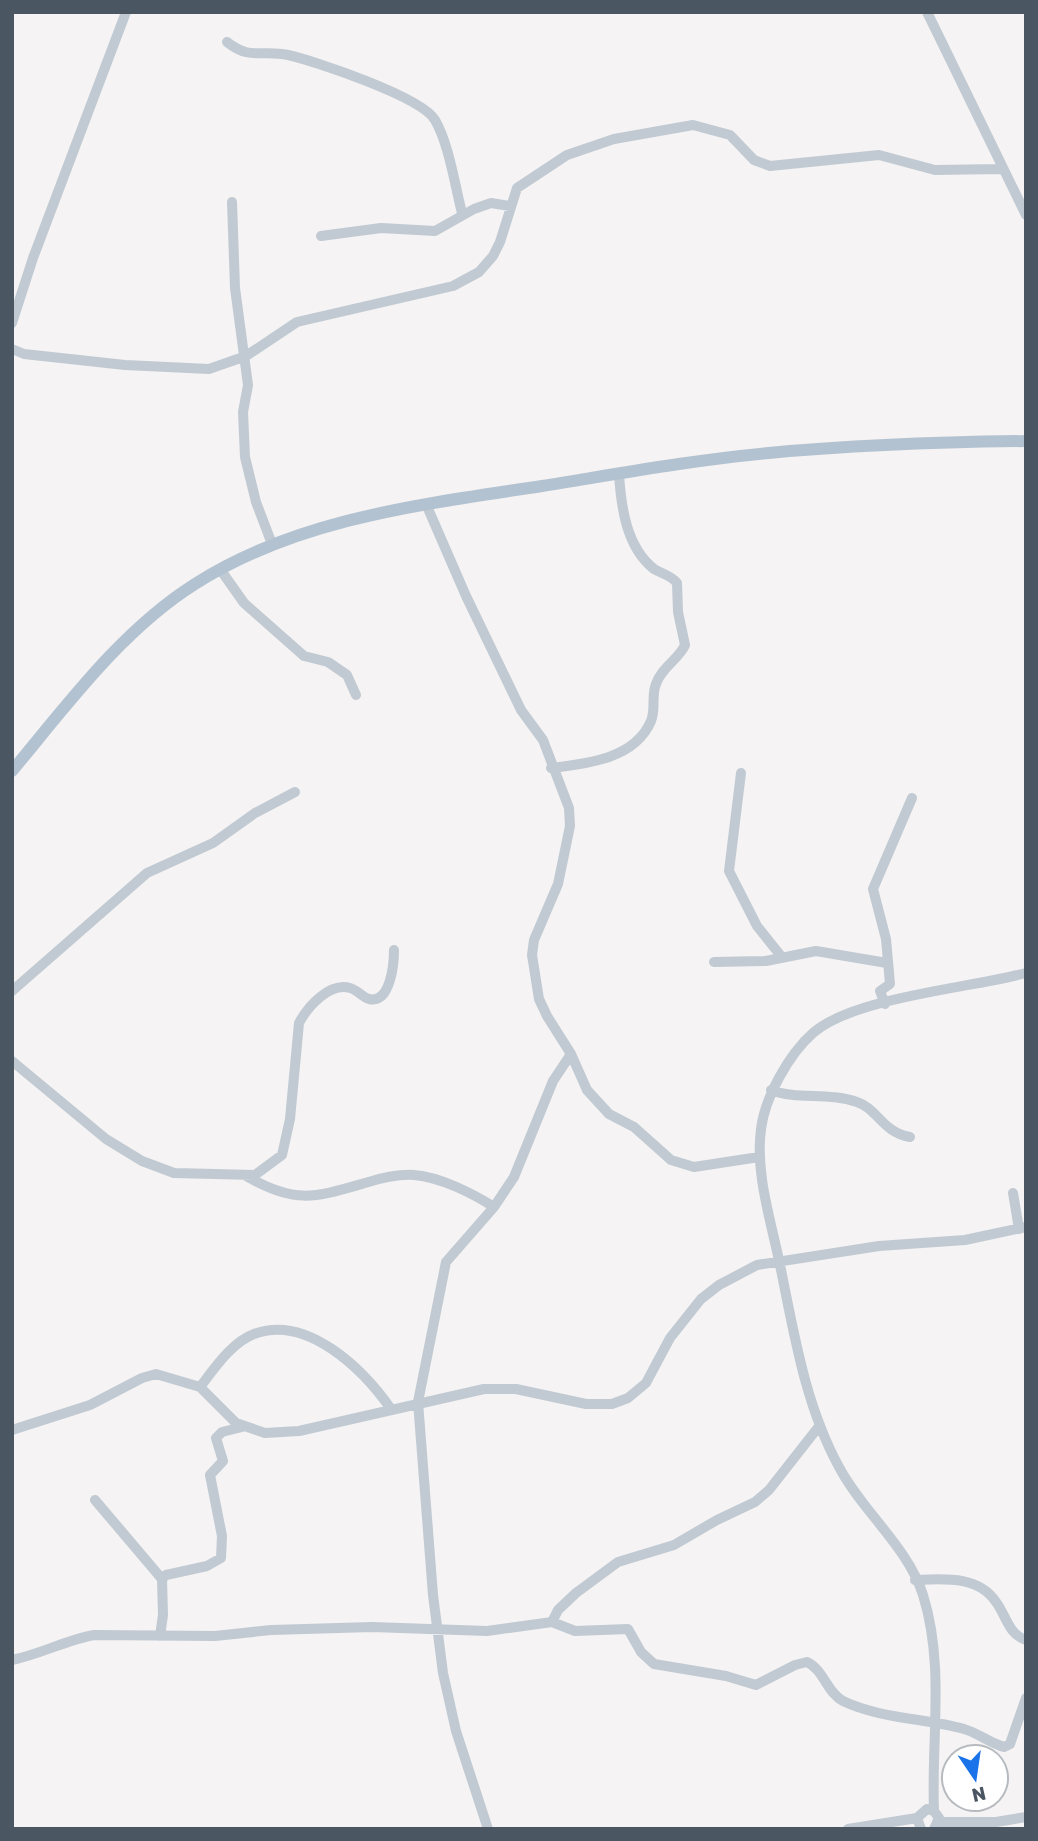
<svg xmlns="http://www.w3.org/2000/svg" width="1038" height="1841" viewBox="0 0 1038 1841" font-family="Rubik,sans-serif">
	<rect width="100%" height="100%" fill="#f5f3f3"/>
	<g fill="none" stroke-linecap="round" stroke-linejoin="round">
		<path stroke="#c1cad2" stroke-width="10" d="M 927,12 L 1026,215
			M 227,42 C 251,61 261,49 288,55 C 315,61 422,97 435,120 C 449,144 455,186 462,213
			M 232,202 L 235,288 L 248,385 L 243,412 L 245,457 L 256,502 L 272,544
			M 321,236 L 381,228 L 435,231 L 474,209 L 491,203 L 510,206
			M 12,323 L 33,258 L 126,12
			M 12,349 L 24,354 L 125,365 L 209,369 L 246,356 L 297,322 L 453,286 L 479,272 L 493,256 L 500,242 L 517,188 L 567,155 L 614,139 L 693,125 L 730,135 L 754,160 L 770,166 L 879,155 L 935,170 L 1003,169
			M 426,504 L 466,596 L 521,710 L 543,740 L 569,808 L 570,826 L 558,884 L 534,940 L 532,955 L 539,999 L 547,1016 L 571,1054 L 587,1090 L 609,1114 L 634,1127 L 671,1160 L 694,1167 L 759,1157
			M 220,569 L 244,603 L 304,656 L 328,662 L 347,675 L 356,695
			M 551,768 C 586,764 635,759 651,721 C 656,709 651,696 656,684 C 661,668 679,659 685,645 L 678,612 L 677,583 C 671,575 662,574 654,569 C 626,547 621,506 619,474
			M 741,773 L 729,871 L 757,926 L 781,956
			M 714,962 L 766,961 L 816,951 L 887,963
			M 12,991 L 147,873 L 213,843 L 255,813 L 295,792
			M 885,1004 L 880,991 L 890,984 L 886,939 L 873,889 L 912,798
			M 12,1061 L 106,1139 L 142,1161 L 174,1173 L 255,1175 L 282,1155 L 290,1119 L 299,1023 C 308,1006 330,982 350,988 C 358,990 363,998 369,999 C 391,1004 394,962 394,950
			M 771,1090 C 797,1100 828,1092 857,1102 C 878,1109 882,1132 910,1137
			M 246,1176 C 295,1204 313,1198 365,1183 C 381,1178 397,1174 414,1175 C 440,1177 472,1193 494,1207
			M 1013,1193 L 1019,1229
			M 200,1387 C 214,1369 232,1342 254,1334 C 307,1314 363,1369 391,1409
			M 12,1430 L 90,1405 L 142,1378 L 156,1374 L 200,1387 L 236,1423 L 265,1433 L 299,1431 L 484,1389 L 516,1389 L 586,1404 L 612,1404 L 628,1398 L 646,1383 L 670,1338 L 701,1299 L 719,1285 L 757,1265 L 879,1246 L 965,1240 L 1026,1227
			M 95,1500 L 162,1579 L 163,1615 L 160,1636
			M 162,1579 L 166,1575 L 207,1566 L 221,1558 L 222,1536 L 210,1475 L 223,1461 L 216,1438 L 222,1432 L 242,1427
			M 915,1580 C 943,1579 978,1575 996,1602 C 1006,1615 1008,1634 1026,1640
			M 552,1622 L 558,1610 L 576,1593 L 618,1562 L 674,1545 L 717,1520 L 755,1502 L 769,1490 L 820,1425
			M 12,1660 C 41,1654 66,1640 94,1635 L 215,1636 L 271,1630 L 372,1627 L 487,1631 L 552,1622 L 575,1631 L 628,1629 L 641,1652 L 654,1664 L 726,1676 L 756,1685 L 795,1665 L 807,1662 C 824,1670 827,1693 843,1701 C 881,1719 925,1718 964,1729 C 978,1733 990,1743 1004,1747 L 1010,1744 L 1026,1698
			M 934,1811 C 931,1740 945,1665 923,1595 C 908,1547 862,1511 839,1467 C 805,1405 794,1333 780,1265 C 771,1221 755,1173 761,1129 C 765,1097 789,1054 813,1033 C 854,997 971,988 1026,973
			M 939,1822 L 996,1822 L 1026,1817
			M 488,1829 L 456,1731 L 443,1673 L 433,1595 L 418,1402 L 446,1262 L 494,1207 L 514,1177 L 553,1081 L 571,1054
			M 848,1829 L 917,1818
			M 921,1829 L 917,1818 L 927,1809 L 934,1811 L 939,1818 L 934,1829"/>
		<path stroke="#b3c2d1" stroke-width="12" d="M 12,771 C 67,705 122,630 195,584 C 298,518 425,504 542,486 C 617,474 693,460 769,453 C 855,445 940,442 1026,441"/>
	</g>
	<rect width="1038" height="1841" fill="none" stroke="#4a5661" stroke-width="28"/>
	<g transform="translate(975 1778) rotate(167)"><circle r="33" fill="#ffffff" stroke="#b7bbc0" stroke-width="2"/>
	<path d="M0-5L12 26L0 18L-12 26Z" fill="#1a73e8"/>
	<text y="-10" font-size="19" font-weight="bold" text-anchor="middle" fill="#4a5661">N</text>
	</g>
</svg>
